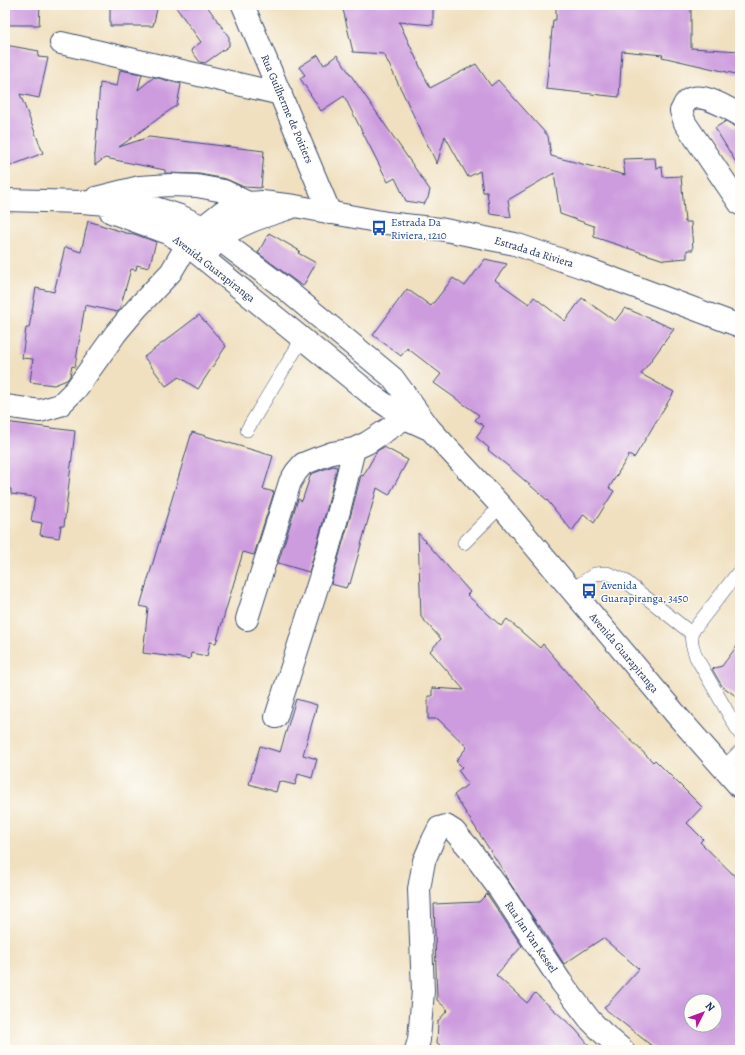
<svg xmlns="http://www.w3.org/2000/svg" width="745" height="1055" viewBox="0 0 745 1055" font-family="Alegreya,serif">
	<rect width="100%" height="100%" fill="#fdfcf7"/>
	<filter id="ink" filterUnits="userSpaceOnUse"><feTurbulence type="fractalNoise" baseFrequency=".025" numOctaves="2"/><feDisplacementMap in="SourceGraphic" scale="8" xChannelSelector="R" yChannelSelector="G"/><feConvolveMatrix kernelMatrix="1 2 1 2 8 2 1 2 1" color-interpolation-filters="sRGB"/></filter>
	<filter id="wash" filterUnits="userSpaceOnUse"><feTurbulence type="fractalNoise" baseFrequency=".012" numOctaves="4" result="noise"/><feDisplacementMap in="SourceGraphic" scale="16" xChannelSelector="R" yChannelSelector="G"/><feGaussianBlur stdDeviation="0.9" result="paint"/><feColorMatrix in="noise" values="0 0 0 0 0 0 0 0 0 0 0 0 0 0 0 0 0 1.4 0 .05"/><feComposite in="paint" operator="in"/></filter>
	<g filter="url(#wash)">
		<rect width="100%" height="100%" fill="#f0e0c0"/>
		<g id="blocks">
			<path fill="#cd9cde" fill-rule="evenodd" d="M 5,5 L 40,5 L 39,25 L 5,25 Z
				M 110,5 L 158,5 L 153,26 L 110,26 Z
				M 342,5 L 433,5 L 433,25 L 399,22 L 430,88 L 476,64 L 491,86 L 498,80 L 548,136 L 551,156 L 625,175 L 623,159 L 655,158 L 656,168 L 662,167 L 663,177 L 681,176 L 685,222 L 691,222 L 693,250 L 687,250 L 687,258 L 664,260 L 594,237 L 594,226 L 560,214 L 554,173 L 508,200 L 511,217 L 490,214 L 487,192 L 483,192 L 480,171 L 468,177 L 445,136 L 437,164 L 384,54 L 353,52 Z
				M 556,5 L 691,5 L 691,48 L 740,51 L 740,75 L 662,57 L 663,55 L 622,51 L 619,97 L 546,89 L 553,20 L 556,20 Z
				M 175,6 L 207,6 L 229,37 L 229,46 L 205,63 L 200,62 L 191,50 L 201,42 Z
				M 5,45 L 39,51 L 38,57 L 48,58 L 39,98 L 20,94 L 43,153 L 5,168 Z
				M 318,55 L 324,65 L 337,55 L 430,190 L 428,198 L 424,204 L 406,201 L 395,178 L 388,182 L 344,96 L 321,111 L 300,78 L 305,75 L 299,67 Z
				M 120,70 L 142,74 L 138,90 L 154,77 L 181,84 L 177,105 L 119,147 L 149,137 L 264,151 L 261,188 L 244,187 L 226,179 L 199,174 L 165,173 L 165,170 L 105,158 L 95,165 L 95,156 L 94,155 L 95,155 L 100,83 L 117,86 Z
				M 726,121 L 734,126 L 740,127 L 740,169 L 715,128 Z
				M 88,221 L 126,233 L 134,234 L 156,242 L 149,268 L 137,265 L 136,270 L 131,269 L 120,308 L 117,312 L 85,305 L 75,367 L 72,366 L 70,376 L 67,380 L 54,385 L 30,382 L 33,359 L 22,358 L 26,328 L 29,328 L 36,288 L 54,292 L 65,247 L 81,252 Z
				M 269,233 L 300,251 L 298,253 L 316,263 L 303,286 L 298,283 L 258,253 Z
				M 485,259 L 507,264 L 495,280 L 529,304 L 534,297 L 565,321 L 582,298 L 615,321 L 625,308 L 674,329 L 641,374 L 674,392 L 634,458 L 629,455 L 609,488 L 614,491 L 594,523 L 584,514 L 572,531 L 547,500 L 508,466 L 488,450 L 489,448 L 476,437 L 484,426 L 475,420 L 479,415 L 434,383 L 441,374 L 407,348 L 401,356 L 373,335 L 407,289 L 431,306 L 453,278 L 465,286 Z
				M 199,315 L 226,346 L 198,389 L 179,377 L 166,386 L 144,357 Z
				M 5,422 L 75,431 L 64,526 L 61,526 L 59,538 L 40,535 L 42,523 L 31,521 L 35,497 L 11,494 L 11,489 L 5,488 Z
				M 192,432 L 273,456 L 263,489 L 274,492 L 254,555 L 243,552 L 216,643 L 210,642 L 207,656 L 191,653 L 190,659 L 143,653 L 148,608 L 140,606 Z
				M 384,447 L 408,460 L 389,495 L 377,488 L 350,584 L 348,583 L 346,588 L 331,584 L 351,514 L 361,475 L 363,476 L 377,451 Z
				M 333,466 L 337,467 L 327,508 L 309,572 L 278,563 L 298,499 L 302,501 L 311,474 Z
				M 418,533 L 470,592 L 467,595 L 501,626 L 507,619 L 540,648 L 543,644 L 601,711 L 653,762 L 655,760 L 702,807 L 687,823 L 703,839 L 700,842 L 740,881 L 740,1050 L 657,1050 L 604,1008 L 639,969 L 603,938 L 564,964 L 539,925 L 539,926 L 505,876 L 506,875 L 468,816 L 454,795 L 468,784 L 458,770 L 462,767 L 456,761 L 467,747 L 438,719 L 428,719 L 428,696 L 432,696 L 432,688 L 464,690 L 430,651 L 441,639 L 421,617 ZM 691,1001 L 715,1001 L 715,1025 L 691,1025 Z
				M 740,642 L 740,699 L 722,686 L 712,669 L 722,666 Z
				M 296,699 L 317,705 L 303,755 L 317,759 L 312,778 L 298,774 L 295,785 L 279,781 L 276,792 L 249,784 L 260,746 L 280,752 Z
				M 487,894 L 522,946 L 496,975 L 527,1003 L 535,993 L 575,1029 L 593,1050 L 448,1050 L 437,1043 L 438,1021 L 448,1010 L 437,1000 L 434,904 L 479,902 Z"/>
		</g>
	</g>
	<g filter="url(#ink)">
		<use href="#blocks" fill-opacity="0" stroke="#3b4a6d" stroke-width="1"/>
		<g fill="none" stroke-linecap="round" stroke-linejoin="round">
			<g stroke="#3b4a6d" stroke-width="14">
				<path id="lane" d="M 247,430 L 302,339
					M 464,543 L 501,506
					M 740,570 L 691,633 L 692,644 L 696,657 L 740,734
					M 571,590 L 595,574 L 607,573 L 624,580 L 691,633
					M 723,768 L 740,751"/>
			</g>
			<g stroke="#3b4a6d" stroke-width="24">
				<path id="street" d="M 243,5 L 330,213
					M 61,43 L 281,94
					M 740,115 C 728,108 698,89 686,102 C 684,104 683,108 681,111 L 685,123 L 740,204
					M 5,406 L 40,411 L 60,405 L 76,389 L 116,333 L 137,308 L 171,272 L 187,245
					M 247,619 L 290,482 L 296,472 L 303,464 L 318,458 L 332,453 L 354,449 L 367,443 L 405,418
					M 276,717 L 320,578 L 339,511 L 354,449
					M 416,1050 L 419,1040 L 423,991 L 419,889 L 424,861 L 433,840 L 439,828 L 446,826 L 454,831 L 468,847 L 500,890 L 561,982 L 590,1020 L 604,1034 L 623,1050"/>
			</g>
			<g stroke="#3b4a6d" stroke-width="24">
				<path id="secondary" d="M 96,198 L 140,187 L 171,185 L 197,186 L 224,191 L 248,203
					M 5,200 L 82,202 L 155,208 L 180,216 L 203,227 L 284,288 L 393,378 L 430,429 L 501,506 L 679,718 L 740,787
					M 111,212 L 168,233 L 187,245 L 373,396 L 405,418 L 427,428
					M 187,245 L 203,227 L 222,212 L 248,203 L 262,202 L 295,206 L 387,223 L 440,229 L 515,244 L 582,267 L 740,326
					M 210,250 C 213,246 215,243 219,240 C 236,224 268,215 290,208"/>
			</g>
			<use href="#lane" stroke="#fff" stroke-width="13"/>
			<use href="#street" stroke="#fff" stroke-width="22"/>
			<use href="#secondary" stroke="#fff" stroke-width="22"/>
		</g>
	</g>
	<defs>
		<g id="bus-bare" transform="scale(1.2)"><path d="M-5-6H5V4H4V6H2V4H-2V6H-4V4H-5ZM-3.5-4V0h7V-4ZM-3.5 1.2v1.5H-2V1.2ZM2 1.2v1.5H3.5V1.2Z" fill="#1a4fb4" stroke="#fdfcf7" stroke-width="2.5" paint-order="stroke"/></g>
	</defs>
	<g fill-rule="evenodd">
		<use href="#bus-bare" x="379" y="228"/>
		<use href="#bus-bare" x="589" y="591"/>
	</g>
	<g text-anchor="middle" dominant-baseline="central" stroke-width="3" stroke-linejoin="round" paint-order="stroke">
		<g font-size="11" fill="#1b2f5e" stroke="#fdfcf7">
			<text transform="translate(287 109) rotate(67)">Rua Guilherme de Poitiers</text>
			<text transform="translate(534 252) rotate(17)">Estrada da Riviera</text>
			<text transform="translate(214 269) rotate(38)">Avenida Guarapiranga</text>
			<text transform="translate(624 653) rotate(50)">Avenida Guarapiranga</text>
			<text transform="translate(531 937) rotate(56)">Rua Jan Van Kessel</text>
		</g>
		<g font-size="11" fill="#164399" stroke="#fdfcf7" text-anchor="start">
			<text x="391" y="222">Estrada Da<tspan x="391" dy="13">Riviera, 1210</tspan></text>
			<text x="601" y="585">Avenida<tspan x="601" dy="13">Guarapiranga, 3450</tspan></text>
		</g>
	</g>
	<rect width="745" height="1055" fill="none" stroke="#fdfcf7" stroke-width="20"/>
	<g transform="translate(703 1013) rotate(48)"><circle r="19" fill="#fdfcf7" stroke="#a3aaba"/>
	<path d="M0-3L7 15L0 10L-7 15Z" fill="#b5179e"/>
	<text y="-6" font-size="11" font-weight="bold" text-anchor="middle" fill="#1b2f5e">N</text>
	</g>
</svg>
